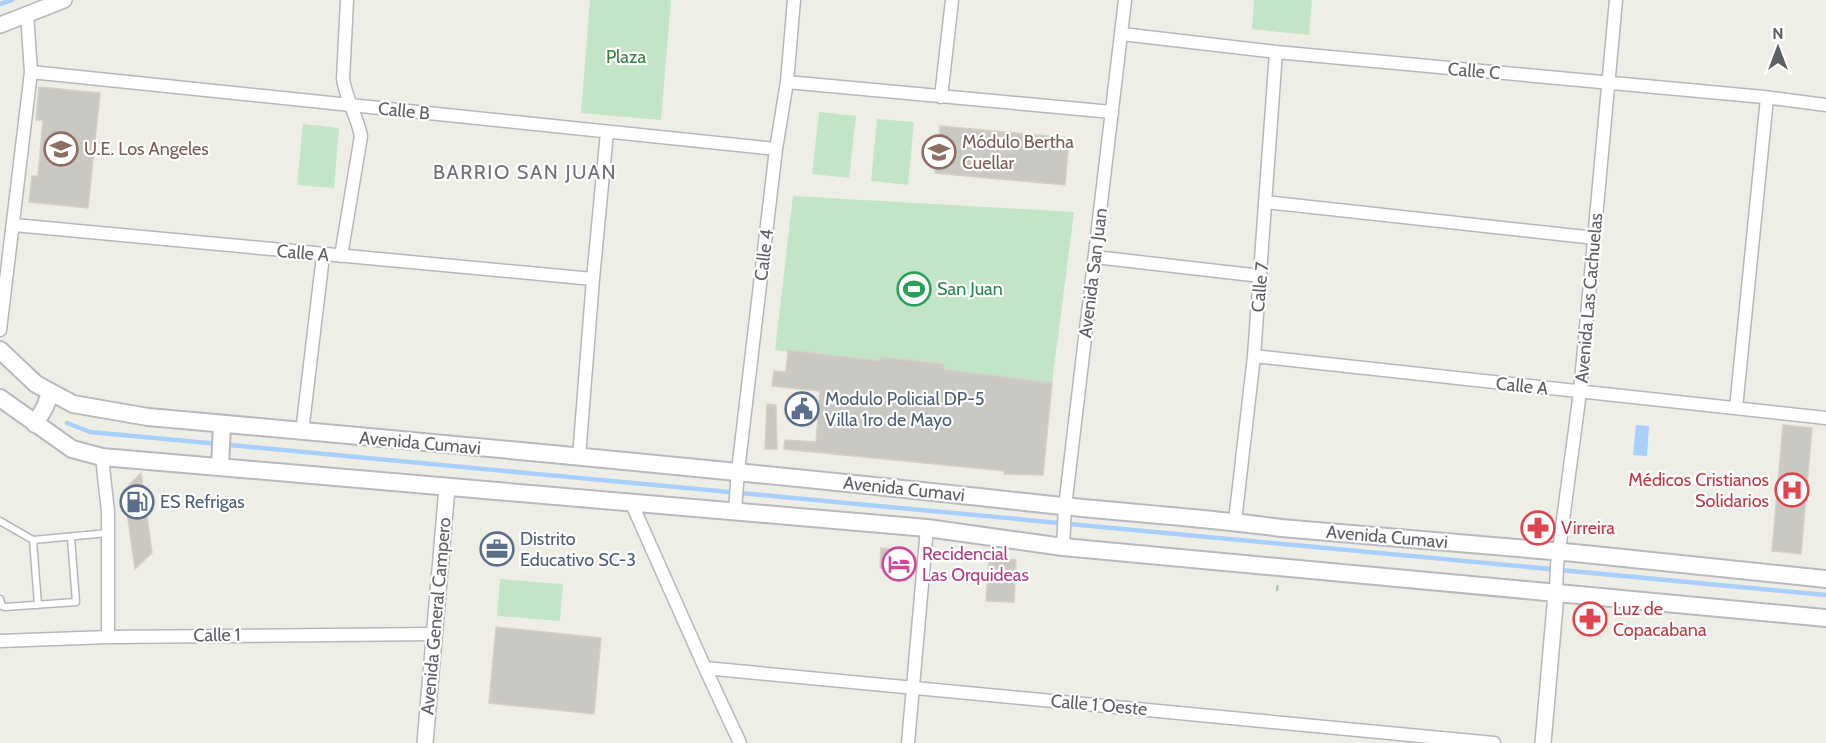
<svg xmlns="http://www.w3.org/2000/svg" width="1826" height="743" viewBox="0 0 1826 743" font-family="Cabin,sans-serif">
	<rect width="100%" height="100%" fill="#efeee6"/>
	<path fill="#c3e5c7" d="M 590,0 L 671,0 L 661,120 L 581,113 Z
		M 1254,0 L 1312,0 L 1309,35 L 1252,29 Z
		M 819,112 L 856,116 L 849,178 L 812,174 Z
		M 877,119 L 914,122 L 908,185 L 871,181 Z
		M 303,124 L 339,128 L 334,188 L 297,185 Z
		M 793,196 L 1074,212 L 1052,383 L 775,350 Z
		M 500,579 L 563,584 L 560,621 L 497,616 Z"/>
	<path fill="#a9cffc" d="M 1636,425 L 1649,426 L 1647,456 L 1633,455 Z"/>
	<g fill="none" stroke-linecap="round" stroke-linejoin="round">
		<path stroke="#a9cffc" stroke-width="4.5" d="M 0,4 L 12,0
			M 67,423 L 90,432 L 112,434 L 1826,595"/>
	</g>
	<path fill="#cac8c2" stroke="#d4d0c4" stroke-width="1.5" d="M 39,87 L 100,93 L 88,208 L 29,202 L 32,176 L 38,176 L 43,120 L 36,120 Z
		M 940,126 L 1069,138 L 1065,185 L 935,173 Z
		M 788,350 L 880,361 L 881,357 L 944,364 L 943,369 L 1052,383 L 1043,475 L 1004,474 L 1005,471 L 784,449 L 785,440 L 816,442 L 820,391 L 772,386 L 774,371 L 786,372 Z
		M 767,404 L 776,405 L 777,449 L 765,449 Z
		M 1783,425 L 1812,428 L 1801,554 L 1772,551 Z
		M 141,473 L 152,553 L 135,569 L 124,490 Z
		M 881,548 L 909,550 L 916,558 L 915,570 L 880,568 Z
		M 989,558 L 1016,560 L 1014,602 L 986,601 Z
		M 496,627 L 601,638 L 594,714 L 489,703 Z"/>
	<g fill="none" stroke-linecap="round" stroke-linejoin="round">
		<g stroke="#b6b7bc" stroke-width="9">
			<path id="service" d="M 0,521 L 33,540 L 108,533
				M 33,540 L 38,605
				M 0,599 L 2,606 L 5,607 L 76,602 L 71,538"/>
		</g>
		<g stroke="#b6b7bc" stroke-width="15">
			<path id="minor" d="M 1122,34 L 1276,52 L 1764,97 L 1826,105
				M 31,72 L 776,149
				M 787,82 L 1112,112
				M 941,97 L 952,0
				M 1266,202 L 1595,238
				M 14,225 L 593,279
				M 341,256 L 361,136 C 357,116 346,99 343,79 L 347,0
				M 1095,257 L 1261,276
				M 0,330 L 31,72 L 27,14
				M 1254,356 L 1826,418
				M 1736,408 L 1767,98
				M 302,432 L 323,256
				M 102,457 L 108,512 L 108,637
				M 579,457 L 593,279 L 607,132
				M 631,502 L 705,668 L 740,743
				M 735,510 L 738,471 L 776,149 L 787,82 L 794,0
				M 1235,521 L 1254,356 L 1276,52
				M 1063,547 L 1065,507 L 1125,0
				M 1556,594 L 1557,565 L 1580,392 L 1616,0
				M 0,641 L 108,637 L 435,634
				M 705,668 L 1494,743
				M 908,743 L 927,528"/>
		</g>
		<g stroke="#b6b7bc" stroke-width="18">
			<path id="tertiary" d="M 0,25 L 64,0
				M 425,743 L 447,488
				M 1543,743 L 1556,594"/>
		</g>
		<g stroke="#b7b9bf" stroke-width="20">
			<path id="secondary" d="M 0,350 L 36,384 L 73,404 L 148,417 C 441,443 733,470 1025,502 C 1110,512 1196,516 1281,528 L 1575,553 L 1826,579
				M 0,398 L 72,449 L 102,457 L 927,528 L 1063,547 L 1826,618
				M 35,424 L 45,407 L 50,393
				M 220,467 L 222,424"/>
		</g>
		<path stroke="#9bc4ac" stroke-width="2" stroke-dasharray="6 3" stroke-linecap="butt" d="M 1277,591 L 1278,583"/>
		<use href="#service" stroke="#fff" stroke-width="6"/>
		<use href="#minor" stroke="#fff" stroke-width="12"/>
		<use href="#tertiary" stroke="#fff" stroke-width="15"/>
		<use href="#secondary" stroke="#fff" stroke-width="16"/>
	</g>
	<defs>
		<g id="school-ring" transform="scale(1.725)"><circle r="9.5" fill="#fff" stroke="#8d6e63" stroke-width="1.5"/><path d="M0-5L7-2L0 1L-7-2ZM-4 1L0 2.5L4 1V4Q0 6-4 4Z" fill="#8d6e63"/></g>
		<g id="stadium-ring" transform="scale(1.725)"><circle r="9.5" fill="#fff" stroke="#2e9e5b" stroke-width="1.5"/><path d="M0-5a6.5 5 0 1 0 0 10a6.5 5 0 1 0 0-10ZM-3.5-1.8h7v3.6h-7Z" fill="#2e9e5b"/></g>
		<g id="civic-ring" transform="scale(1.725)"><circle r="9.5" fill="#fff" stroke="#5c6f8a" stroke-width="1.5"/><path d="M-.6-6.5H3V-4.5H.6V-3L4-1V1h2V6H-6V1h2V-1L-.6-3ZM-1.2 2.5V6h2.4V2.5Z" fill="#5c6f8a"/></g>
		<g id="hospital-ring" transform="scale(1.725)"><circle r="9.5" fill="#fff" stroke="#e0444e" stroke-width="1.5"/><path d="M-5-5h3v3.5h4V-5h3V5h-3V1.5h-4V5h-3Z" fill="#e0444e"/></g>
		<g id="fuel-ring" transform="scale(1.725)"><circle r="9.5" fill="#fff" stroke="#5c6f8a" stroke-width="1.5"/><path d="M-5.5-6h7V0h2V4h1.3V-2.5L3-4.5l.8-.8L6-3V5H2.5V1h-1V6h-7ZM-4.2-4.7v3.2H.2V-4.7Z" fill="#5c6f8a"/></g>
		<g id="pharmacy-ring" transform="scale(1.725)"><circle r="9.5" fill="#fff" stroke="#e0444e" stroke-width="1.5"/><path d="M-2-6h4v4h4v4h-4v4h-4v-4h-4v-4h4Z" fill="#e0444e"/></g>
		<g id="office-ring" transform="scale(1.725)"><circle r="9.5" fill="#fff" stroke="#5c6f8a" stroke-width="1.5"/><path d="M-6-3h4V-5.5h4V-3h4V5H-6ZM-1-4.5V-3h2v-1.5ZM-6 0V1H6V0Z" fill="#5c6f8a"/></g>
		<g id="hotel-ring" transform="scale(1.725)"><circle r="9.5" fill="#fff" stroke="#d1479c" stroke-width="1.5"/><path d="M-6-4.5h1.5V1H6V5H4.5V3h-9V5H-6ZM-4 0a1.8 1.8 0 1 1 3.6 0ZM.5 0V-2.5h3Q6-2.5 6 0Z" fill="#d1479c"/></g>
	</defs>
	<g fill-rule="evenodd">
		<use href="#school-ring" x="61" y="149"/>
		<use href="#school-ring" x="939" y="152"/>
		<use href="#stadium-ring" x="914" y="289"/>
		<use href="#civic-ring" x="802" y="409"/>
		<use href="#hospital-ring" x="1792" y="490"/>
		<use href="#fuel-ring" x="137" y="502"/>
		<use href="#pharmacy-ring" x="1538" y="528"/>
		<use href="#office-ring" x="497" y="549"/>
		<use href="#hotel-ring" x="899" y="564"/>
		<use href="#pharmacy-ring" x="1590" y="619"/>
	</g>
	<g text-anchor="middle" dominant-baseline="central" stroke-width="4.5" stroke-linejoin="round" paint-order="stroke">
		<g font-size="18" fill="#388243" stroke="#fff">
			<text x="626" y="57">Plaza</text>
		</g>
		<g font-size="18" fill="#5d6065" stroke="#fff">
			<text transform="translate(1474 71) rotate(5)">Calle C</text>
			<text transform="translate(404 111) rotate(6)">Calle B</text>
			<text transform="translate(303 253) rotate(5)">Calle A</text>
			<text transform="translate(764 255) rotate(-83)">Calle 4</text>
			<text transform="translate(1093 273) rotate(-83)">Avenida San Juan</text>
			<text transform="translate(1260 287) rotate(-85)">Calle 7</text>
			<text transform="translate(1589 298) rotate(-85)">Avenida Las Cachuelas</text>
			<text transform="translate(1522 386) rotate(6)">Calle A</text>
			<text transform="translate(420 443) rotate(5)">Avenida Cumavi</text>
			<text transform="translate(904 489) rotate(6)">Avenida Cumavi</text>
			<text transform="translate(1387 537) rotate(5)">Avenida Cumavi</text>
			<text transform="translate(436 616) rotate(-85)">Avenida General Campero</text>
			<text transform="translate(217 635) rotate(-1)">Calle 1</text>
			<text transform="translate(1099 705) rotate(5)">Calle 1 Oeste</text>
		</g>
		<g font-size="18" fill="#785e54" stroke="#fff" text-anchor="start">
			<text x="962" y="142">Módulo Bertha<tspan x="962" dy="21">Cuellar</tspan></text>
			<text x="84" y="149">U.E. Los Angeles</text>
		</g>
		<g font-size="18" fill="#27864d" stroke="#fff" text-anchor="start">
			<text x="937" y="289">San Juan</text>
		</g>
		<g font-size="18" fill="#4e5e75" stroke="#fff" text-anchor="start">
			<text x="825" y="399">Modulo Policial DP-5<tspan x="825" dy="21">Villa 1ro de Mayo</tspan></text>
			<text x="160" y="502">ES Refrigas</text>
			<text x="520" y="539">Distrito<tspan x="520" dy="21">Educativo SC-3</tspan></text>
		</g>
		<g font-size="18" fill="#be3a42" stroke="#fff" text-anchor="start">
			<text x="1769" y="480" text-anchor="end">Médicos Cristianos<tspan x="1769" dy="21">Solidarios</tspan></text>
			<text x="1561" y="528">Virreira</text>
			<text x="1613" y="609">Luz de<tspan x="1613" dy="21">Copacabana</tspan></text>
		</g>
		<g font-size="18" fill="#b23c85" stroke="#fff" text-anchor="start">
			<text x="922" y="554">Recidencial<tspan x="922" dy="21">Las Orquideas</tspan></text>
		</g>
		<g font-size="20" letter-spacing="1.5" fill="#6e7277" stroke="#fff">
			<text x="525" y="172">BARRIO SAN JUAN</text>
		</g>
	</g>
	<g transform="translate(1778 48)" stroke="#ffffff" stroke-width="4.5" paint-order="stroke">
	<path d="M0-4.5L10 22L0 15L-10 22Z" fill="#5d6065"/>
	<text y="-9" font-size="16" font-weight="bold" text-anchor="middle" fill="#5d6065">N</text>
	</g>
</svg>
